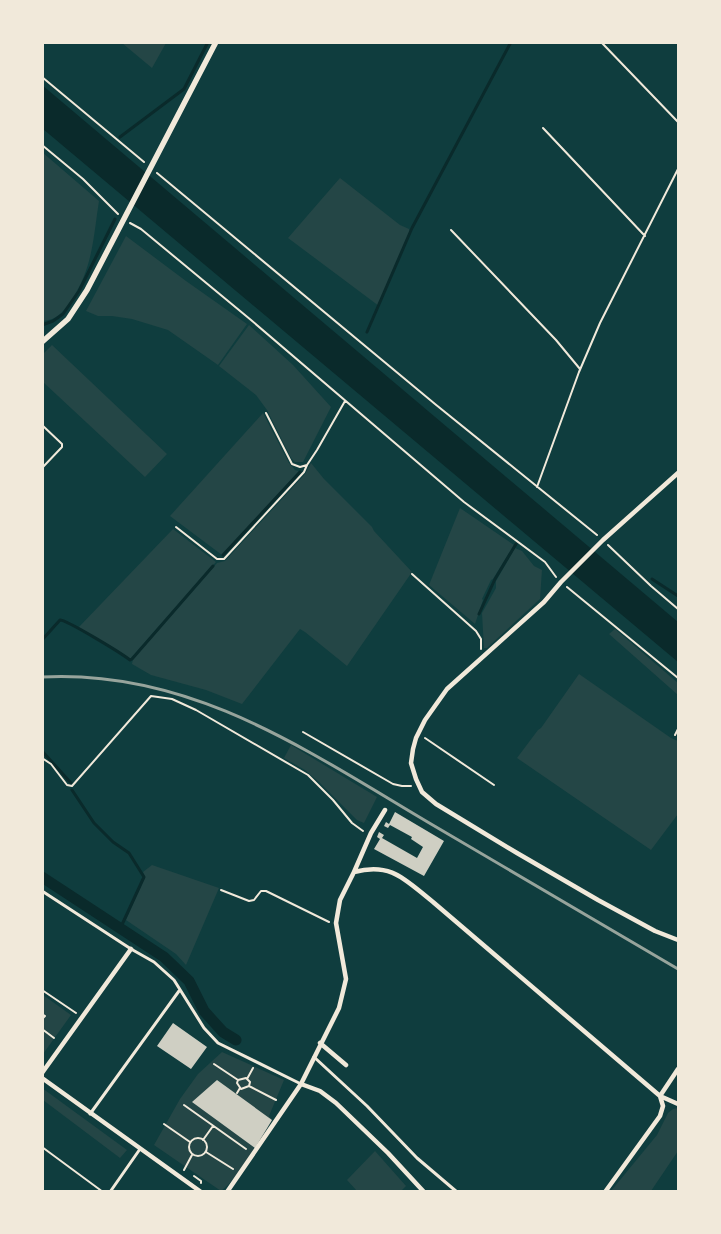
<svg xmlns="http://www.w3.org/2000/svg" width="721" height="1234" viewBox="0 0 721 1234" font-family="Georgia,serif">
	<rect width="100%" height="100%" fill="#0f3d3e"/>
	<path fill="#244646" d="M 122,43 L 166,43 L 152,68 Z
		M 42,152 L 99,201 C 93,239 93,269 70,302 C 62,313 57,320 42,321 Z
		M 340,178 L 400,225 L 409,229 L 410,232 L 379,306 L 288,238 Z
		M 126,236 L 186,281 L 247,324 L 218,365 L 168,330 L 132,319 L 112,316 L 98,316 L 86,311 Z
		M 249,325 L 293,365 L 331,407 L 303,462 L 295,462 L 291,458 L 267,410 L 256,395 L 219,366 Z
		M 52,345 L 167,454 L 145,477 L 43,382 L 43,354 Z
		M 263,413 L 289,463 L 295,470 L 299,471 L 222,555 L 170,516 Z
		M 311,463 L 324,479 L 372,527 L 374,531 L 412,572 L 347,666 L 305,632 L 300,629 L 242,704 L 206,690 L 151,675 L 132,664 L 133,659 L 217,563 L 225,561 L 305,474 Z
		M 460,508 L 514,545 L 493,579 L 491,580 L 482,599 L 483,600 L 475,624 L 429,585 Z
		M 173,529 L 216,562 L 131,658 L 130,659 L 116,649 L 78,628 Z
		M 515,548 L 522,551 L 534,566 L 542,570 L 540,599 L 487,648 L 484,648 L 482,613 L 496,588 L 496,581 Z
		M 615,629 L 678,683 L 678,695 L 609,634 Z
		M 579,674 L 671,738 L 678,741 L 678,814 L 651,850 L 517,758 L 538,730 L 541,728 Z
		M 291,745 L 377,797 L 364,823 L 357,820 L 319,782 L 305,770 L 284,758 Z
		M 152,865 L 219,888 L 186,965 L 176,954 L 126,920 L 145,877 L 143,872 Z
		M 43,995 L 71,1015 L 43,1054 Z
		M 222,1052 L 284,1080 L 269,1116 L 272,1120 C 261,1140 238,1179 221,1191 L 154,1145 L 180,1099 L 198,1074 Z
		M 42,1088 L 127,1150 L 120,1158 L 43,1100 Z
		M 678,1108 L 678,1151 L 651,1191 L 611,1191 L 657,1135 L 668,1113 L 673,1109 Z
		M 375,1151 L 406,1186 L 401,1191 L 357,1191 L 347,1180 Z"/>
	<path fill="#0a2a2b" d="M 42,85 L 678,622 L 678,662 L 43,129 Z"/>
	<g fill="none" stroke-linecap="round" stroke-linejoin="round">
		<path stroke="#0a2a2b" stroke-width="3" d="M 120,137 L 184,89 L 208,42
			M 42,325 L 53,321 L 63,314 L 79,291 L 115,219
			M 367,332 L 412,228 L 511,42
			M 223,555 L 300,472
			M 652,579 L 678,596
			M 479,614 L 495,579 L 516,544
			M 42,640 L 60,620 C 67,620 121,653 130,660 L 132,659 L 213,566
			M 42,751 L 71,783
			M 72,790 L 94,823 L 113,842 L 129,853 L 144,877 L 120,929"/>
		<path stroke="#0a2a2b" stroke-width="11" d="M 42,877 L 164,957 L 189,981 L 204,1011 L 223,1032 L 236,1040"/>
	</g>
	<path fill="#cfcfc3" d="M 395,812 L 444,841 L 424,876 L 374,849 L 380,839 L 377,837 L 379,832 L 384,835 L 382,838 L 417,858 L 423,847 L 411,839 L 412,837 L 390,825 L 388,828 L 384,826 L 386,822 L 389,824 Z
		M 173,1023 L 207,1047 L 191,1069 L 157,1046 Z
		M 217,1080 L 272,1120 L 255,1148 L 192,1102 Z"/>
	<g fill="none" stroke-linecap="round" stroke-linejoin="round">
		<path stroke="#f1e9da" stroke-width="2" d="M 602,43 L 678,122
			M 42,77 L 144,162
			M 543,128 L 645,236
			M 42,145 L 83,179 L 118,214
			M 157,173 L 435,404 L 597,535
			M 130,223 L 141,229 L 251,320 L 464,502 L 545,562 L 556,577
			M 451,230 L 556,340 L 580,369
			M 266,413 L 292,464 L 300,467 L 307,465 L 317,450 L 345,401
			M 42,425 L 62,444 L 62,447 L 42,468
			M 537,487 L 579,372 L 600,323 L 678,169
			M 176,527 L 217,559 L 224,559 L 304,472 L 307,465
			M 608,545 L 651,586 L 678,609
			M 412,574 L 476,631 L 481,639 L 481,649
			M 567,587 L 678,678
			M 303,732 L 393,784 L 402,786 L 411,786
			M 675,735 L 678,729
			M 425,738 L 494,785
			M 42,758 L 51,764 L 67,785 L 72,786 L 151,696 L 172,699 L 196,710 L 308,775 L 333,800 L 352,823 L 363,831
			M 221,890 L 249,901 L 254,900 L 261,891 L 266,891 L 329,922
			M 42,990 L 76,1013
			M 42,1014 L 45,1016 L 42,1019
			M 42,1029 L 54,1038
			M 214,1064 L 238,1080
			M 247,1079 L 253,1068
			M 249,1086 L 241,1089 L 237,1083 L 238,1080 L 246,1078 L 250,1082 L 249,1086 L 276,1100
			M 237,1093 L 240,1088
			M 184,1105 L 246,1149
			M 164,1124 L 190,1142
			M189 1147a9 9 0 1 1 18 0a9 9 0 1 1-18 0Z
			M 203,1140 L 213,1126
			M 42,1147 L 103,1192
			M 206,1152 L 233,1169
			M 184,1170 L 192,1155
			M 194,1176 L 201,1181 L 201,1183"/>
		<path stroke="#f1e9da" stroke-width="3" d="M 42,891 L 131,949 L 154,962 L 174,980 L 204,1028 L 218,1043 L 301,1084
			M 314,1057 L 367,1106 L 417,1158 L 457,1192
			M 90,1114 L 179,991
			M 110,1192 L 140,1149"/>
		<path stroke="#f1e9da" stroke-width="4.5" d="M 678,473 L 603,540 L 561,582 L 544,602 L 447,689 L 425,720 L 416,738 L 413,749 L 411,763 L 416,779 L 422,792 L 436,804 L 517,853 L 598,900 L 655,931 L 678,940
			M 354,872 L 371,833 L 385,810
			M 320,1043 L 346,1065
			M 42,1073 L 131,949
			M 42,1078 L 201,1192
			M 301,1084 L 320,1091 L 336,1103 L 388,1153 L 424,1192
			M 660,1096 L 678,1069
			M 227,1192 L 301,1084 L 339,1008 L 346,979 L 336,923 L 340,900 L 354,872 C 392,862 405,880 433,902 L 660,1096 L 678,1104
			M 605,1192 L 660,1116 L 663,1106 L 660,1096"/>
		<path stroke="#f1e9da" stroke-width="5.5" d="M 42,342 L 68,319 L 87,290 L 216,42"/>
		<path stroke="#97a49c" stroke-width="3" d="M 42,677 C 192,669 309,752 431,824 C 514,872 596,921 678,969"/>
	</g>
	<rect width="721" height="1234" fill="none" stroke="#f1e9da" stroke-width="88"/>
</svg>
